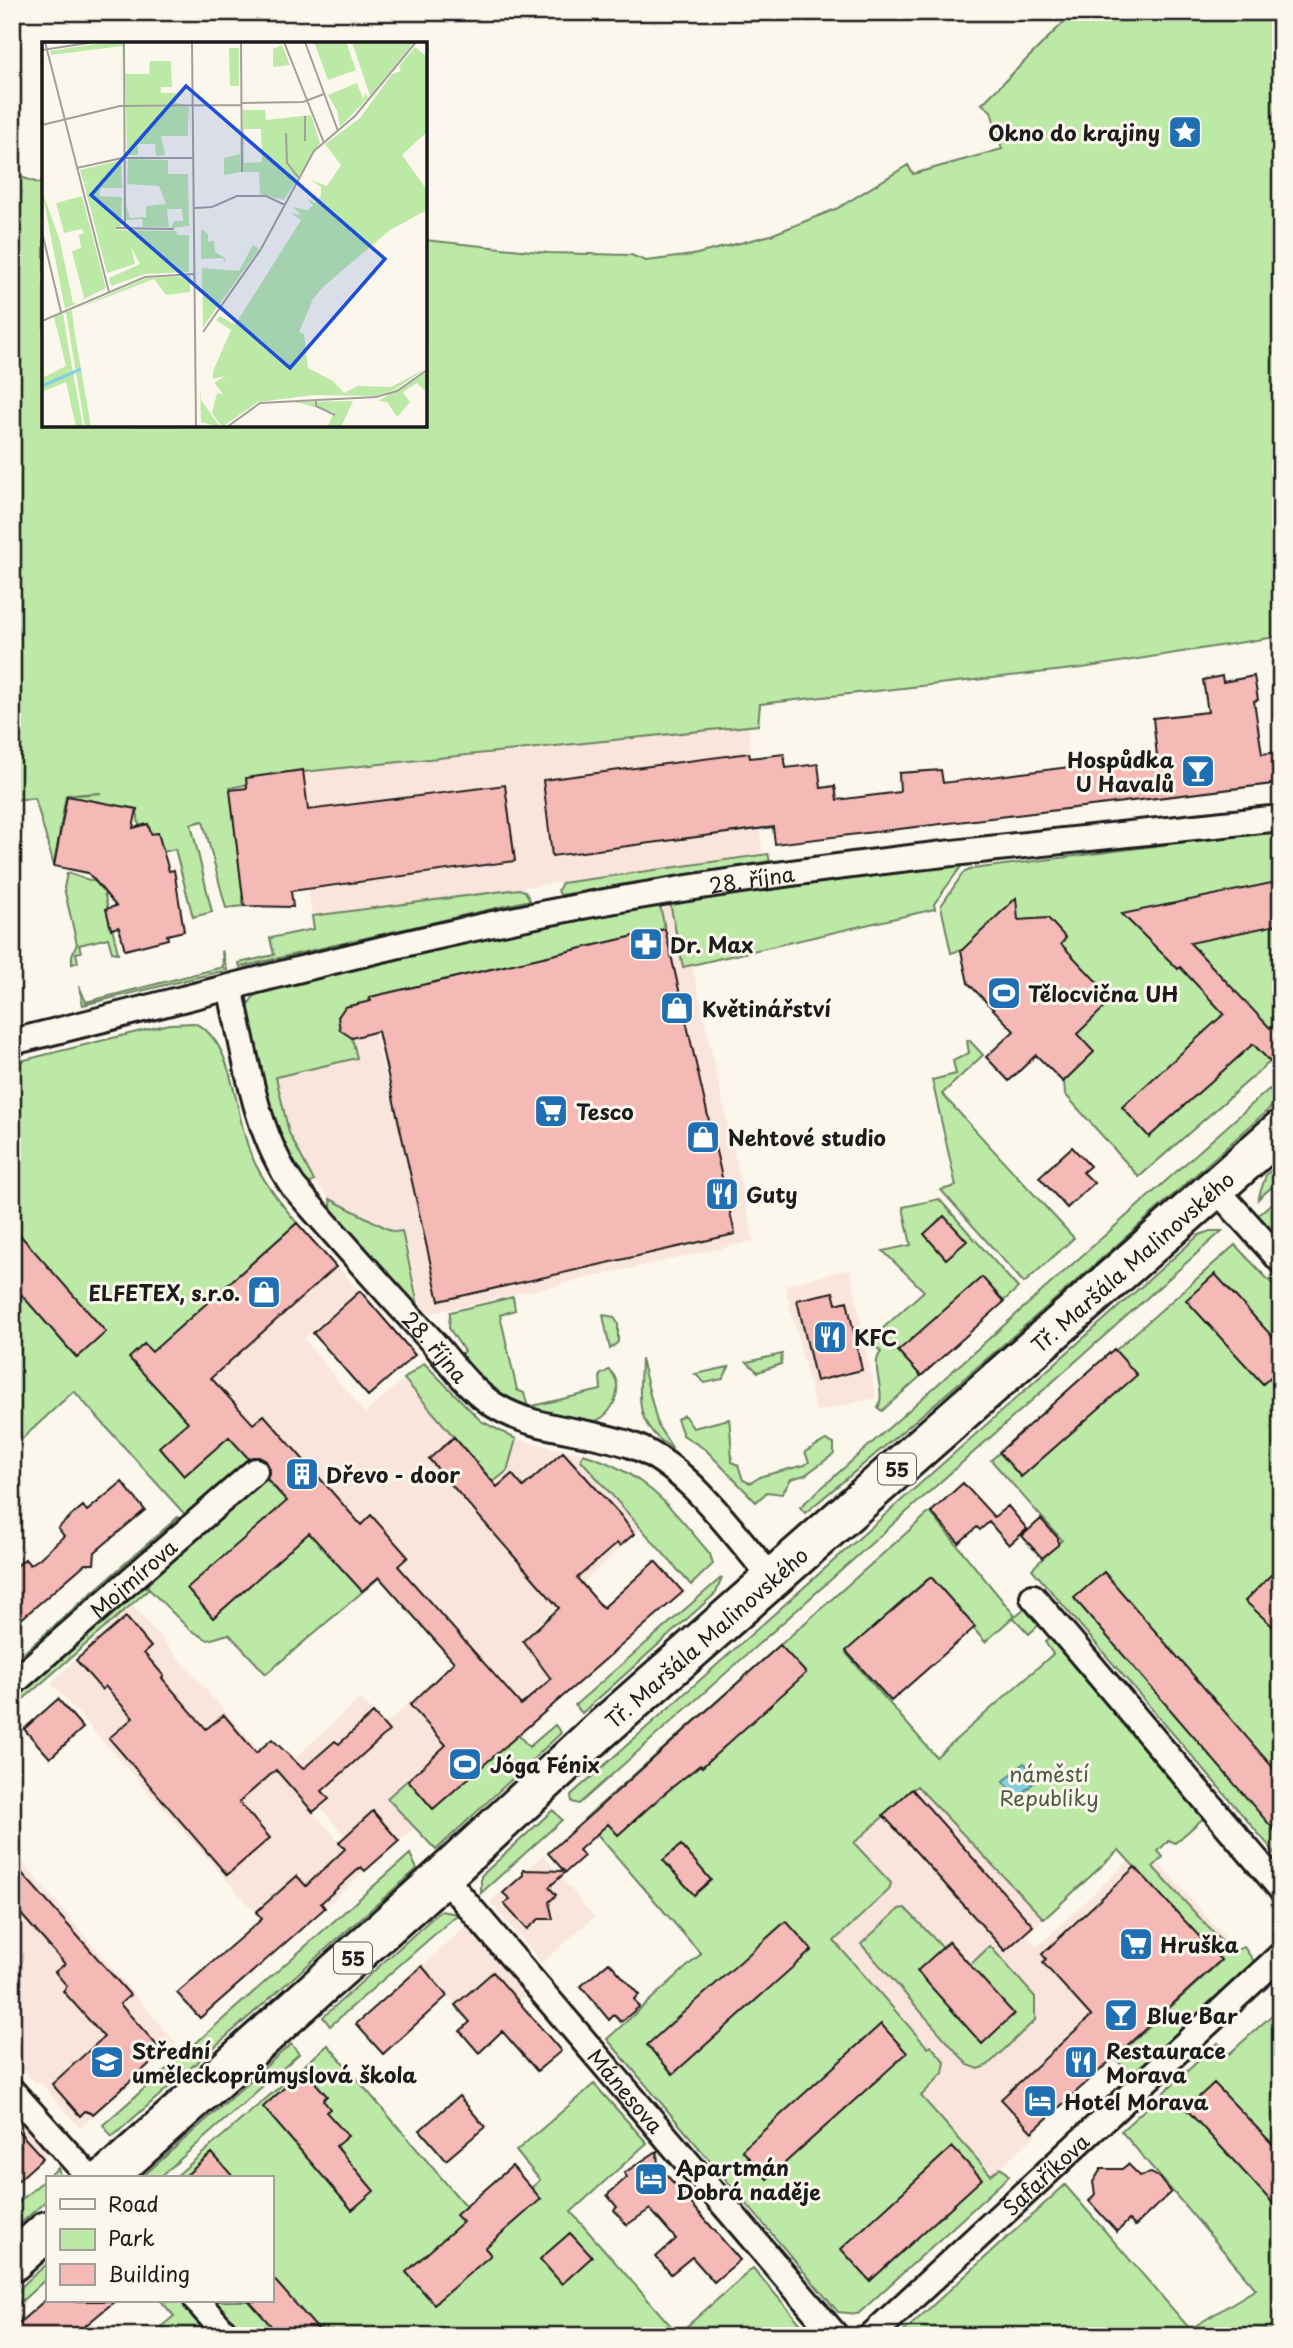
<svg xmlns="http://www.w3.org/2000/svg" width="1293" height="2348" viewBox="0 0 1293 2348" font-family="'Playpen Sans',sans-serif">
	<rect width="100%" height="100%" fill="#fbf7ec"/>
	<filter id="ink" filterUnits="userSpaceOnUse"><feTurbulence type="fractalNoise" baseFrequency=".0143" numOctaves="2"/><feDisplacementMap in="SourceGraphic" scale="14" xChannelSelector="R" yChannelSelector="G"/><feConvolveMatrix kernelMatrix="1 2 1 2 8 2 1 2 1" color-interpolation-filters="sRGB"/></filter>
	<g filter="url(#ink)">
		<path fill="#fae5dc" d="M 748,726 L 763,855 L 312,916 L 302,842 L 311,832 L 303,772 Z
			M 678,902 L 754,1241 L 423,1315 L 403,1230 L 394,1232 L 330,1199 L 312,1178 L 289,1133 L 276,1076 L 356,1058 L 352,1038 L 364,1035 L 372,1025 L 395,1113 L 362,974 Z
			M 297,1223 L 359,1290 L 304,1339 L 365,1413 L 404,1379 L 493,1482 L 507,1471 L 516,1439 L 582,1454 L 581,1460 L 641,1529 L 525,1636 L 543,1660 L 538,1664 L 565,1694 L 518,1735 L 300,1487 L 285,1499 L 153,1351 Z
			M 850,1269 L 876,1398 L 816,1412 L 785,1285 Z
			M 132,1605 L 365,1871 L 284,1944 L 51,1683 Z
			M 433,1680 L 472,1724 L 387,1798 L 415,1827 L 399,1841 L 373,1811 L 346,1837 L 320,1807 L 329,1798 L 294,1759 L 360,1698 L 385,1725 Z
			M 926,1777 L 1049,1914 L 1026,1935 L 1037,1947 L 1144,1846 L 1243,1958 L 1125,2069 L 1084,2023 L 1003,2099 L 1036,2135 L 991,2175 L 921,2096 L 931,2046 L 928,2048 L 833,1943 L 890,1883 L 854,1843 Z
			M 12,1834 L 25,1850 L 18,1857 L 176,2043 L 80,2128 L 39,2081 L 35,2083 L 12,2058 Z
			M 543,1855 L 594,1917 L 542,1963 L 490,1902 Z
			M 468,1924 L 527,1992 L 480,2034 L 422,1966 Z
			M 12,2112 L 48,2153 L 12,2186 Z"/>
		<path fill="#bde9a7" stroke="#6c8262" stroke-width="2" d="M 1074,12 L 1281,12 L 1281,636 L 1082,668 L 760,704 L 758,725 L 303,772 L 230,788 L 244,906 L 226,908 L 203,821 L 191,824 L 212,912 L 193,917 L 175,849 L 163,852 L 158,833 L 151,834 L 148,824 L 139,826 L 137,809 L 67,796 L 101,793 L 66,795 L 54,866 L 35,798 L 12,800 L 12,174 L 44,185 L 44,425 L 425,425 L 425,240 L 549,253 L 631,255 L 646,261 L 693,255 L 771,235 L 838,208 L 908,165 L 913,174 L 1002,149 L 991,111 L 982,104 Z
			M 1281,830 L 1281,1052 L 1139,1177 L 1065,1094 L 1064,1081 L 971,982 L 964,949 L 951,953 L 941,906 L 963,873 L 972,869 Z
			M 768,854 L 770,861 L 560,895 L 558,890 L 562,883 Z
			M 963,864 L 934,904 L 935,909 L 683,967 L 670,903 Z
			M 67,873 L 96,882 L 104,892 L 118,953 L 112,952 L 108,938 L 79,945 L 81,952 L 76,953 L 78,962 L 72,964 L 72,955 L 77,944 L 64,888 Z
			M 519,889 L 525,891 L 530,900 L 240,967 L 239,963 L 274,955 L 270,938 L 314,929 L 312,916 Z
			M 660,905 L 665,929 L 370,997 L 352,1038 L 357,1058 L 276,1077 L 289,1133 L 314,1181 L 307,1185 C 268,1135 261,1073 248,1013 L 249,1003 L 255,995 L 323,975 L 530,929 Z
			M 222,950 L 227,970 L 83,1005 L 79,986 L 86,1002 L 223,967 Z
			M 194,1023 C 236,1040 234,1118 252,1157 C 263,1182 280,1202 297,1223 L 152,1352 L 251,1461 L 188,1518 L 74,1391 L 12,1448 L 12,1063 L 169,1024 Z
			M 969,1040 L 983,1055 L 942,1094 L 1074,1238 L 1024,1283 L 941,1190 L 956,1186 L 932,1080 L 956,1074 L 953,1061 L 969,1053 L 967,1041 Z
			M 1269,1089 L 1280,1099 C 1124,1240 967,1379 805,1513 L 800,1507 Z
			M 1281,1162 L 1281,1179 L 1258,1199 L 1266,1175 Z
			M 1281,1195 L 1281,1240 L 1258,1215 Z
			M 330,1199 L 394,1232 L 402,1231 L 419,1309 L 332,1212 Z
			M 939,1199 L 1018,1288 L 882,1411 L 878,1408 C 887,1391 869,1366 881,1352 L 870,1340 L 924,1291 L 883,1251 L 911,1245 L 903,1207 Z
			M 1210,1231 L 1222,1231 L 579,1804 L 572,1802 L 571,1795 L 1199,1235 Z
			M 1235,1245 L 1281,1293 L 1281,1860 L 1032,1569 L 1062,1540 L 991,1460 Z
			M 513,1297 L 515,1310 L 500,1315 L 517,1390 L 524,1393 L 528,1407 L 601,1390 L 600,1375 L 609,1370 C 627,1384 613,1418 592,1422 C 584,1423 573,1419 565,1418 C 515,1409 493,1392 459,1356 L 464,1351 L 449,1328 L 450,1312 Z
			M 603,1315 L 614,1317 L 618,1324 L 618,1342 L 610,1349 Z
			M 782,1354 L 781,1364 L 758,1372 L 747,1362 Z
			M 641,1359 L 658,1426 L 673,1449 C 633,1425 640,1400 641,1359 Z
			M 424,1363 L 481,1421 L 516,1439 L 507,1471 L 493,1482 L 404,1379 Z
			M 729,1367 L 723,1379 L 705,1383 L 695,1374 Z
			M 684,1415 L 693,1428 L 729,1419 C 731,1432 731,1449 732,1462 L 738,1465 L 743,1480 L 750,1483 L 762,1476 L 805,1465 L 809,1462 L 805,1452 L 826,1440 L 834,1444 L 834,1454 L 805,1475 L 791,1479 L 782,1494 L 767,1492 L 756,1502 L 706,1450 L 683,1435 L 677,1419 Z
			M 583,1454 C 644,1472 671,1507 710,1554 L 713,1564 L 691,1585 L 581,1460 Z
			M 264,1477 L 285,1499 L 299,1487 L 380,1577 L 266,1674 L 229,1634 L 208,1640 L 189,1629 L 149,1589 L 12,1709 L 12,1699 L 139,1587 L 149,1588 L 145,1582 Z
			M 930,1512 L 1015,1616 L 1030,1604 L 1043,1621 L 1029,1634 L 1013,1617 L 985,1642 L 930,1577 L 846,1653 L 936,1757 L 1053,1654 L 1045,1642 L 1053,1635 L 1206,1816 L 1175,1843 L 1169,1840 L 1158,1851 L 1163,1857 L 1153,1867 L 1231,1952 L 1244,1947 L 1255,1963 L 1135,2080 L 1115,2058 L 1221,1961 L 1119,1850 L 1044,1919 L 917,1786 L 854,1843 L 891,1883 L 889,1890 L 834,1941 L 928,2048 L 931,2046 L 945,2062 L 943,2073 L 921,2096 L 991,2175 L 1001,2167 L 1009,2176 L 858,2314 L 838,2312 L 607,2039 L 701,1954 L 584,1819 Z
			M 178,1517 L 181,1521 L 12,1672 L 12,1663 Z
			M 722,1577 L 716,1593 L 582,1713 L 575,1705 Z
			M 493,1706 L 529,1747 L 555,1725 L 561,1733 L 436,1850 L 387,1798 Z
			M 553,1810 L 562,1820 L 481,1893 L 481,1876 Z
			M 410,1854 L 417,1869 L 112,2137 L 103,2125 Z
			M 905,1908 L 942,1947 L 949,1941 L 970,1965 L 990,1946 L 1035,1997 L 1035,2020 L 988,2065 L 979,2069 L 968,2065 L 861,1944 L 899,1909 Z
			M 440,1911 L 458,1914 L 330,2026 L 323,2017 Z
			M 1281,2007 L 1281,2336 L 899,2336 L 1065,2185 L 1190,2329 L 1256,2289 L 1121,2131 L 1218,2043 L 1229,2054 Z
			M 291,2044 L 299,2054 L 159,2178 L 141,2178 Z
			M 328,2045 L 485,2229 L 540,2180 L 516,2151 L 594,2084 L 647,2143 L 571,2212 L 678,2334 L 753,2268 L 811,2336 L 240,2336 L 210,2301 L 271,2301 L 271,2178 L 174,2178 Z
			M 58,2168 L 61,2178 L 47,2178 L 47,2200 L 12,2231 L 12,2208 Z
			M 47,2264 L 47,2278 L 12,2310 C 12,2289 33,2277 47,2264 Z
			M 161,2301 L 186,2301 L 217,2336 L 150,2336 L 174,2316 Z"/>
		<path fill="#84d0e3" stroke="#5a8893" stroke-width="2" d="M 1024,1763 L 1039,1778 L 1018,1797 L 1003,1782 Z"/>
		<path fill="#f6bab6" stroke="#1c1c1c" stroke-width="2" d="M 1222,676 L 1223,682 L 1254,676 L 1258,700 L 1254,701 L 1262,754 L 1281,752 L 1281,783 L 775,844 L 773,827 L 552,856 L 543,780 L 749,753 L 750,758 L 784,754 L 786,768 L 818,764 L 821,788 L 835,786 L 837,800 L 900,792 L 899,773 L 941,770 L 943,783 L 1157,756 L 1153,718 L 1208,712 L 1203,680 Z
			M 303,770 L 308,810 L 505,785 L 515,861 L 291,891 L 293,907 L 244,906 L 230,790 L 247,788 L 246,778 Z
			M 67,796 L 137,809 L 133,828 L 148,824 L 151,834 L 158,833 L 169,871 L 174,870 L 184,931 L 167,935 L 168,939 L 125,950 L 119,927 L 111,929 L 106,909 L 116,906 L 96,882 L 88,873 L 54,866 Z
			M 1281,881 L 1281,924 L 1190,943 L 1270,1028 L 1281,1018 L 1281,1073 L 1253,1044 L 1149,1137 L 1122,1107 L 1224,1014 L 1180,967 L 1178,969 L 1122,914 Z
			M 1016,898 L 1018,920 L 1048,918 L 1066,938 L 1061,944 L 1113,999 L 1077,1034 L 1094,1052 L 1063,1082 L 1036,1055 L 1009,1081 L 986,1057 L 1014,1031 L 968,983 L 961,951 Z
			M 665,929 L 735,1234 L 439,1301 L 378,1031 L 352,1038 L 340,1030 L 338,1017 L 345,1007 L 371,1001 L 370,997 Z
			M 1072,1147 L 1090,1166 L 1083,1172 L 1094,1183 L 1067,1208 L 1039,1177 Z
			M 944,1216 L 967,1241 L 946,1259 L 924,1234 Z
			M 297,1223 L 336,1267 L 211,1378 L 253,1424 L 264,1415 L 361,1525 L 371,1515 L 408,1557 L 398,1566 L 521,1705 L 551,1679 L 523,1641 L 559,1608 L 429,1459 L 454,1437 L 497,1487 L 512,1474 L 523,1487 L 563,1452 L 621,1516 L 634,1534 L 620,1546 L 617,1543 L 577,1578 L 603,1608 L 655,1561 L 683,1592 L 433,1809 L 408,1780 L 446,1745 L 410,1705 L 454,1662 L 379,1577 L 362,1591 L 309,1533 L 213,1618 L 187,1588 L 287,1501 L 267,1479 L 270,1469 L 266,1461 L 259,1457 L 248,1458 L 229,1437 L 184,1476 L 159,1447 L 188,1422 L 129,1358 L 144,1344 L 152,1352 Z
			M 12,1226 L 106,1332 L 77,1358 L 12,1284 Z
			M 1215,1274 L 1281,1346 L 1281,1367 L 1263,1384 L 1186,1300 Z
			M 982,1277 L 1004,1302 L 921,1376 L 898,1351 Z
			M 360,1291 L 415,1355 L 368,1396 L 313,1333 Z
			M 833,1292 L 836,1304 L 847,1301 L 862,1370 L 816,1381 L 797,1300 Z
			M 1114,1349 L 1137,1375 L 1021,1477 L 999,1452 Z
			M 122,1482 L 145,1510 L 95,1552 L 94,1564 L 85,1564 L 12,1627 L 12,1570 L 25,1559 L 30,1565 L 40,1558 L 64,1536 L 58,1528 L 71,1516 L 83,1506 L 87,1511 Z
			M 963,1483 L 994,1517 L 1008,1506 L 1027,1529 L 1009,1545 L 989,1522 L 980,1530 L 977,1527 L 959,1543 L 931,1512 Z
			M 1041,1519 L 1058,1538 L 1058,1545 L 1042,1558 L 1022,1536 Z
			M 1281,1565 L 1281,1634 L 1245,1601 Z
			M 1104,1572 L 1281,1777 L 1281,1838 L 1074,1598 Z
			M 931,1577 L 975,1627 L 891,1701 L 846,1651 Z
			M 126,1617 L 151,1647 L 144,1653 L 164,1676 L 162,1678 L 206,1729 L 224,1715 L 256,1753 L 272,1739 L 303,1769 L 335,1741 L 339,1744 L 373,1713 L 389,1731 L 322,1791 L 329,1799 L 313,1812 L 276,1770 L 239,1802 L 270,1838 L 227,1875 L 109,1738 L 133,1718 L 105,1686 L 102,1690 L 76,1660 Z
			M 780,1645 L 806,1673 L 702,1767 L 700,1765 L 665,1793 L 618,1835 L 608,1824 L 579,1850 L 584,1856 L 549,1887 L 556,1895 L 549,1902 L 553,1919 L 539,1919 L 527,1929 L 504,1904 L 510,1899 L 503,1893 L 523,1875 L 523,1870 L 564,1871 L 548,1853 Z
			M 58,1699 L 83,1728 L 50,1758 L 24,1729 Z
			M 912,1789 L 1033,1926 L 1005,1951 L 883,1815 Z
			M 373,1811 L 399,1841 L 365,1871 L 361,1867 L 321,1903 L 325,1908 L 200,2018 L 177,1993 L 262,1919 L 256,1912 L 297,1876 L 306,1886 L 345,1849 L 339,1842 Z
			M 681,1845 L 711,1880 L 694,1895 L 663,1860 Z
			M 12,1862 L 130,1995 L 120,2004 L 163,2052 L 93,2114 L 85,2111 L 80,2116 L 52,2084 L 104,2037 L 63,1991 L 67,1986 L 55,1972 L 65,1964 L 12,1904 Z
			M 1135,1867 L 1221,1960 L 1032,2132 L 1001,2099 L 1091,2016 L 1043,1963 L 1046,1959 L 1042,1954 Z
			M 786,1921 L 812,1950 L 673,2074 L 647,2045 Z
			M 949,1942 L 1014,2014 L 982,2044 L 917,1971 Z
			M 609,1962 L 639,1995 L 634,1999 L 639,2007 L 621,2022 L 614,2015 L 609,2020 L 581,1986 Z
			M 422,1966 L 447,1996 L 383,2054 L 356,2024 Z
			M 493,1972 L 561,2051 L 537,2071 L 502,2031 L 479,2053 L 460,2031 L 470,2022 L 455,2005 Z
			M 881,2024 L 907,2053 L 767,2179 L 742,2150 Z
			M 304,2070 L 327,2096 L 323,2100 L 330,2109 L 326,2112 L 348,2136 L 336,2146 L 374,2191 L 352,2210 L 263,2107 Z
			M 1214,2083 L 1281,2153 L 1281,2212 L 1186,2109 Z
			M 459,2096 L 485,2127 L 446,2160 L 420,2130 Z
			M 12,2124 L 43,2158 L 12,2186 Z
			M 952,2147 L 982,2179 L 870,2281 L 841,2249 Z
			M 657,2151 L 658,2165 L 740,2260 L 714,2282 L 692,2257 L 671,2274 L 656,2257 L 676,2239 L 650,2209 L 627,2225 L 614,2210 L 617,2207 L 607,2195 L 627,2177 L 624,2173 Z
			M 212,2153 L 234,2178 L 183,2178 Z
			M 1128,2164 L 1140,2176 L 1151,2173 L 1160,2178 L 1171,2192 L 1135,2226 L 1129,2220 L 1117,2232 L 1089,2201 L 1095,2194 L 1093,2182 L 1101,2169 L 1122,2169 Z
			M 512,2166 L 541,2199 L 485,2248 L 491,2255 L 434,2304 L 406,2272 L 463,2222 L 456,2215 Z
			M 570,2233 L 592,2257 L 562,2284 L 540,2259 Z
			M 271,2276 L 324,2336 L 280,2336 L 249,2301 L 271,2301 Z
			M 44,2301 L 115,2301 L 73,2336 L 12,2336 L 12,2329 Z"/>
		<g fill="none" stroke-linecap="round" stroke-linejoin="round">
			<g stroke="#1c1c1c" stroke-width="30">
				<g id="street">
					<path id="s1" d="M 230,988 C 246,1054 253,1129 293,1186 C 338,1238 384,1289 431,1340 C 450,1362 469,1389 494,1405 C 535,1431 585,1429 631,1445 C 688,1465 733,1534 772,1578"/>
					<path id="s2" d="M 12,1042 C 228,989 443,927 663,892 C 868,859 1074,840 1281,818"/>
					<path d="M 1215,1188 L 1281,1261"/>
					<path d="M 1033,1597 L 1281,1889"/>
					<path id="s3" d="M 12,1684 L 255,1471"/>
					<path id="s4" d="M 443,1876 L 836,2336"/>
					<path d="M 12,2091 L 90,2178"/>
					<path d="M 197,2301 L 228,2336"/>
					<path id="s5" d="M 871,2336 L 1281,1955"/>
				</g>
			</g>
			<g stroke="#1c1c1c" stroke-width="44">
				<g id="primary">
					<path id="s6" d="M 106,2178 L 443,1876 L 596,1734 L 1281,1130"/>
					<path d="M 12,2262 L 47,2231"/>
				</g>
			</g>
			<use href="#street" stroke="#fbf7ec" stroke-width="24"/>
			<use href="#primary" stroke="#fbf7ec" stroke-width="38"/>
		</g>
	</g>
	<defs>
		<g id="sight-square" transform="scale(1.75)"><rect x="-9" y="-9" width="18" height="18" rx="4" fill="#1f6fb2" stroke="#fbf7ec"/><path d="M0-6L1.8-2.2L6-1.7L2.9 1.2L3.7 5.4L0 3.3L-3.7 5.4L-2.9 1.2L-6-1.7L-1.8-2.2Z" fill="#fff"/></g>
		<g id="bar-square" transform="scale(1.75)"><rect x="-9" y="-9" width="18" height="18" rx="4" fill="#1f6fb2" stroke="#fbf7ec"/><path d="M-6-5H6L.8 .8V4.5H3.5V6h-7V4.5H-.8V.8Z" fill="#fff"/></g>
		<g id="pharmacy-square" transform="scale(1.75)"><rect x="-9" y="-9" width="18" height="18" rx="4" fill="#1f6fb2" stroke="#fbf7ec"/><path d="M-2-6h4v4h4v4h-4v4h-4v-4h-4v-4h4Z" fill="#fff"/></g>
		<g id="stadium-square" transform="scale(1.75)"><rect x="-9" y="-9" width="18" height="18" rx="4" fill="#1f6fb2" stroke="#fbf7ec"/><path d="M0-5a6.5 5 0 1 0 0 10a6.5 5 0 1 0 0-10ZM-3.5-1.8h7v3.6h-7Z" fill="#fff"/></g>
		<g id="shop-square" transform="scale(1.75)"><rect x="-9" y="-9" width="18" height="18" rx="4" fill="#1f6fb2" stroke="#fbf7ec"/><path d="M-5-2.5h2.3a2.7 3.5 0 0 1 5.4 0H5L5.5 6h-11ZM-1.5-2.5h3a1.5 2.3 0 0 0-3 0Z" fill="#fff"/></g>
		<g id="supermarket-square" transform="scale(1.75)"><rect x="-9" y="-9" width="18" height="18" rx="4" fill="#1f6fb2" stroke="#fbf7ec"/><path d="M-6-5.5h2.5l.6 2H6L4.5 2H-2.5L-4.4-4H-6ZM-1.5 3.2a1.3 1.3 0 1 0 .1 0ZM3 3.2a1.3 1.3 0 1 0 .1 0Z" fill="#fff"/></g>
		<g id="restaurant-square" transform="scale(1.75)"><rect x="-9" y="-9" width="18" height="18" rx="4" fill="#1f6fb2" stroke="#fbf7ec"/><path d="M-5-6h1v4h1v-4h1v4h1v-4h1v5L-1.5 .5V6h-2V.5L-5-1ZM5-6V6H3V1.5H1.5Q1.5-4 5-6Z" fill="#fff"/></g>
		<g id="building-square" transform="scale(1.75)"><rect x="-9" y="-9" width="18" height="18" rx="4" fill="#1f6fb2" stroke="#fbf7ec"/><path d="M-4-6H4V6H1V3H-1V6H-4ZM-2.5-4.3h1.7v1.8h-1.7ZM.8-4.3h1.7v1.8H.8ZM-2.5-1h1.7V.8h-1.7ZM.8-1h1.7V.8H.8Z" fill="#fff"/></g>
		<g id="school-square" transform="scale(1.75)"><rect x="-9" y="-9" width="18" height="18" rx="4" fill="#1f6fb2" stroke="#fbf7ec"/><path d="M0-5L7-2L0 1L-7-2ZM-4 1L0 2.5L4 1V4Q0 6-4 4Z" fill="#fff"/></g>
		<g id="hotel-square" transform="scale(1.75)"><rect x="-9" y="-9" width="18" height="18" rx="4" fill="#1f6fb2" stroke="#fbf7ec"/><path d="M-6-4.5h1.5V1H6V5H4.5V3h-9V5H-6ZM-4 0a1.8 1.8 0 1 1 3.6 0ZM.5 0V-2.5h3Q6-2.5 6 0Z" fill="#fff"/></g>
	</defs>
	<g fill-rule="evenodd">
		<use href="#sight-square" x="1185" y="132"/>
		<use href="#bar-square" x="1198" y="771"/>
		<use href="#pharmacy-square" x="646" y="944"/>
		<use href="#stadium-square" x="1004" y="993"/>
		<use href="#shop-square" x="677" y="1008"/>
		<use href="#supermarket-square" x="551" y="1111"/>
		<use href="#shop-square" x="703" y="1137"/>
		<use href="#restaurant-square" x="722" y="1194"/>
		<use href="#shop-square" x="264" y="1292"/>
		<use href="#restaurant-square" x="830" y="1337"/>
		<use href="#building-square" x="302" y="1474"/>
		<use href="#stadium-square" x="465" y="1764"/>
		<use href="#supermarket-square" x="1136" y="1944"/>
		<use href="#bar-square" x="1121" y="2015"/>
		<use href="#school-square" x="107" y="2062"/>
		<use href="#restaurant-square" x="1081" y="2062"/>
		<use href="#hotel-square" x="1040" y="2101"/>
		<use href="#hotel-square" x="651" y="2179"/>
	</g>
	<g text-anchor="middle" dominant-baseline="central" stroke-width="6" stroke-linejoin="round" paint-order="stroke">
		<g fill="#fbf7ec" stroke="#5f5e5a" stroke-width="2">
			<rect x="878" y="1453.5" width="38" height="31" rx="5"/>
			<rect x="334" y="1942.5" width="38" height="31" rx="5"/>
		</g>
		<g font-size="19" font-weight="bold" fill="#1c1c1c">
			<text x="897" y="1469">55</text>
			<text x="353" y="1958">55</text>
		</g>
		<g font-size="21" font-weight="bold" fill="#1c1c1c" stroke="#fbf7ec" text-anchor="start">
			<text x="1160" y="132" text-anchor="end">Okno do krajiny</text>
			<text x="1174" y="759" text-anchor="end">Hospůdka<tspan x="1174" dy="24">U Havalů</tspan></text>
			<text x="670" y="944">Dr. Max</text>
			<text x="1028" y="993">Tělocvična UH</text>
			<text x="702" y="1008">Květinářství</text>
			<text x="576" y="1111">Tesco</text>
			<text x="728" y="1137">Nehtové studio</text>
			<text x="746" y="1194">Guty</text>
			<text x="240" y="1292" text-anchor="end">ELFETEX, s.r.o.</text>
			<text x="854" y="1337">KFC</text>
			<text x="326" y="1474">Dřevo - door</text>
			<text x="490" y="1764">Jóga Fénix</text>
			<text x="1160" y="1944">Hruška</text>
			<text x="1146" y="2015">Blue Bar</text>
			<text x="132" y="2050">Střední<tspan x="132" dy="24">uměleckoprůmyslová škola</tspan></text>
			<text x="1106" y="2050">Restaurace<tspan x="1106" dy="24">Morava</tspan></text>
			<text x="1064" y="2101">Hotel Morava</text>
			<text x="676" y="2167">Apartmán<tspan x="676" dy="24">Dobrá naděje</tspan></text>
		</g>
		<g font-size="21" fill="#1c1c1c" stroke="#fbf7ec">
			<text stroke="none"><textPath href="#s2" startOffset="758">28. října</textPath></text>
			<text stroke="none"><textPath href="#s6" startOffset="1376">Tř. Maršála Malinovského</textPath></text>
			<text stroke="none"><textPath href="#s1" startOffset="424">28. října</textPath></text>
			<text stroke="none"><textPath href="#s3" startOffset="161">Mojmírova</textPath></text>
			<text stroke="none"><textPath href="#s6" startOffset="808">Tř. Maršála Malinovského</textPath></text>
			<text stroke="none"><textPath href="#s4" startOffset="282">Mánesova</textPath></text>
			<text stroke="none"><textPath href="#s5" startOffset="238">Šafaříkova</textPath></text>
		</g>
		<g font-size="21" fill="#4c5a46" stroke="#fbf7ec">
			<text x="1049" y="1773">náměstí<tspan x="1049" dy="24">Republiky</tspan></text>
		</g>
	</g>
	<g transform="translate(42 42)">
		<rect width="385" height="385" fill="#fbf7ec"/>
		<path d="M 67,0 L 81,0 L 79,61 L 80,4 L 9,13 L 8,9 ZM 272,0 L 304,0 L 314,28 L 286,38 ZM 310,0 L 372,0 L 328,54 ZM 240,3 L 248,23 L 231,25 L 231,7 ZM 373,5 L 385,15 L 385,90 L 360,113 L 385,148 L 385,168 L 348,188 L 281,245 L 271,257 L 257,290 L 262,292 L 266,326 L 291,339 L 302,351 L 316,344 L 349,345 L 385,326 L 352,348 L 333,354 L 273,353 L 216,360 L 180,385 L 170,371 L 175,351 L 181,352 L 172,341 L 183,334 L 171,337 L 171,329 L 189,288 L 174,278 L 178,274 L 193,283 L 259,178 L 249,171 L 259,173 L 251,165 L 265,168 L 271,164 L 266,157 L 273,161 L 279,153 L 279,145 L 269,138 L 285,144 L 299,123 L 283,102 L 318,76 L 350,32 L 359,29 L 357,24 ZM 187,6 L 197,6 L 197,44 L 188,44 ZM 108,19 L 129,19 L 130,45 L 119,45 L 119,51 L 134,51 L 134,61 L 145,63 L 84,63 L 83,32 L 107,32 ZM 315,41 L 321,57 L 324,51 L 326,56 L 298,85 L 295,69 L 286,53 ZM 84,65 L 147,65 L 149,91 L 146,69 L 146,94 L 119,94 L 123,113 L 114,114 L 113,102 L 96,102 L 96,113 L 85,113 ZM 201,68 L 223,68 L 224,78 L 269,73 L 278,101 L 242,158 L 218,152 L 217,130 L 201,130 ZM 202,87 L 219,87 L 220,120 L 202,121 ZM 198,86 L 199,130 L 182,133 L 182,116 L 198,112 ZM 86,117 L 126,118 L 126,132 L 146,132 L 147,184 L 129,186 L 132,179 L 141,179 L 140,167 L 125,167 L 127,185 L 101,185 L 100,177 L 84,178 L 83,160 L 88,176 L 104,175 L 104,164 L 124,162 L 117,144 L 85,142 ZM 79,118 L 80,146 L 59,146 L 57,154 L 80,155 L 79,185 L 74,188 L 134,189 L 135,193 L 147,193 L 147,230 L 103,232 L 69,244 L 67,236 L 98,222 L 89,205 L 93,222 L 65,231 L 42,142 L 49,139 L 42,141 L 38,128 ZM 0,149 L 18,199 L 31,261 L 35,261 L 23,267 ZM 40,154 L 64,246 L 38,259 L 42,256 L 30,209 L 39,206 L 37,193 L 42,191 L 40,187 L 22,191 L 14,161 ZM 159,187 L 166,192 L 166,200 L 172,199 L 173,210 L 183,216 L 184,222 L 181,216 L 159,217 ZM 211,203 L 217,207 L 161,285 L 160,226 L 197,229 ZM 148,234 L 148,250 L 124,253 L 112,237 L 34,267 L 105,236 ZM 30,268 L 32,287 L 49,385 L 43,385 L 24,270 ZM 21,271 L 26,303 L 41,385 L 34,385 L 24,340 L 0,350 L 0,336 L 24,324 L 12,275 ZM 385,330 L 385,351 L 375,341 L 361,350 L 368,360 L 355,375 L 345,360 L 336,359 ZM 158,345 L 159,358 L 178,385 L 159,380 ZM 311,359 L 299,385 L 286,384 L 292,370 L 253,360 Z" fill="#bde9a7" fill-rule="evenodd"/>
		<path fill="none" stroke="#84d0e3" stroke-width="3.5" d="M 0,344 L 39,327"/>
		<path fill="none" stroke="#a29f99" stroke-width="2" d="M 3,0 L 67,250M 82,0 L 83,186M 150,0 L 154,385M 199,0 L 200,130M 242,0 L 282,101M 263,0 L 296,89M 0,8 L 53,0M 200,61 L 261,60 L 282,52M 263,74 L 263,99M 0,83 L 78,64 L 200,63M 244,91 L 245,121 L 257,136M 35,126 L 80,116 L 151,116M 153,166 L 170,165 L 195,154 L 224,154 L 243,163M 74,186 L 132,187M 0,190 L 19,270M 0,279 L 103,235 L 153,232M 161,290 L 219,207 L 272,109 L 313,74 L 374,0M 274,358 L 274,364 L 293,373M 185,385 L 218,361 L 334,355 L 355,349 L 385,328"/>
		<path fill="#1d4ed8" fill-opacity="0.15" stroke="#1d4ed8" stroke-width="3.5" d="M 144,44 L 343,217 L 248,326 L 49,153 Z"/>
		<rect width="385" height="385" fill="none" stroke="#1c1c1c" stroke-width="3.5"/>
	</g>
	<rect width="1293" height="2348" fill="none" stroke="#fbf7ec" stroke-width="42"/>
	<rect x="21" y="21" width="1251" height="2306" fill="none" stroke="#1c1c1c" stroke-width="2.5" filter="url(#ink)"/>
	<rect x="46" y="2176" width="228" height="126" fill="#fbf7ec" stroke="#a29f99" stroke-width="2"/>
	<rect x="60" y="2199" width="35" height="10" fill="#fbf7ec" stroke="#a29f99" stroke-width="2"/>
	<text x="108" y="2212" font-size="21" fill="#1c1c1c">Road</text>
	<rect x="60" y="2229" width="35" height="21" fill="#bde9a7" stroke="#a29f99" stroke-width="2"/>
	<text x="108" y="2246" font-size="21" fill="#1c1c1c">Park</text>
	<rect x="60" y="2264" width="35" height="21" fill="#f6bab6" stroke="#a29f99" stroke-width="2"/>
	<text x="108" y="2282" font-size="21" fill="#1c1c1c">Building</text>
</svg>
